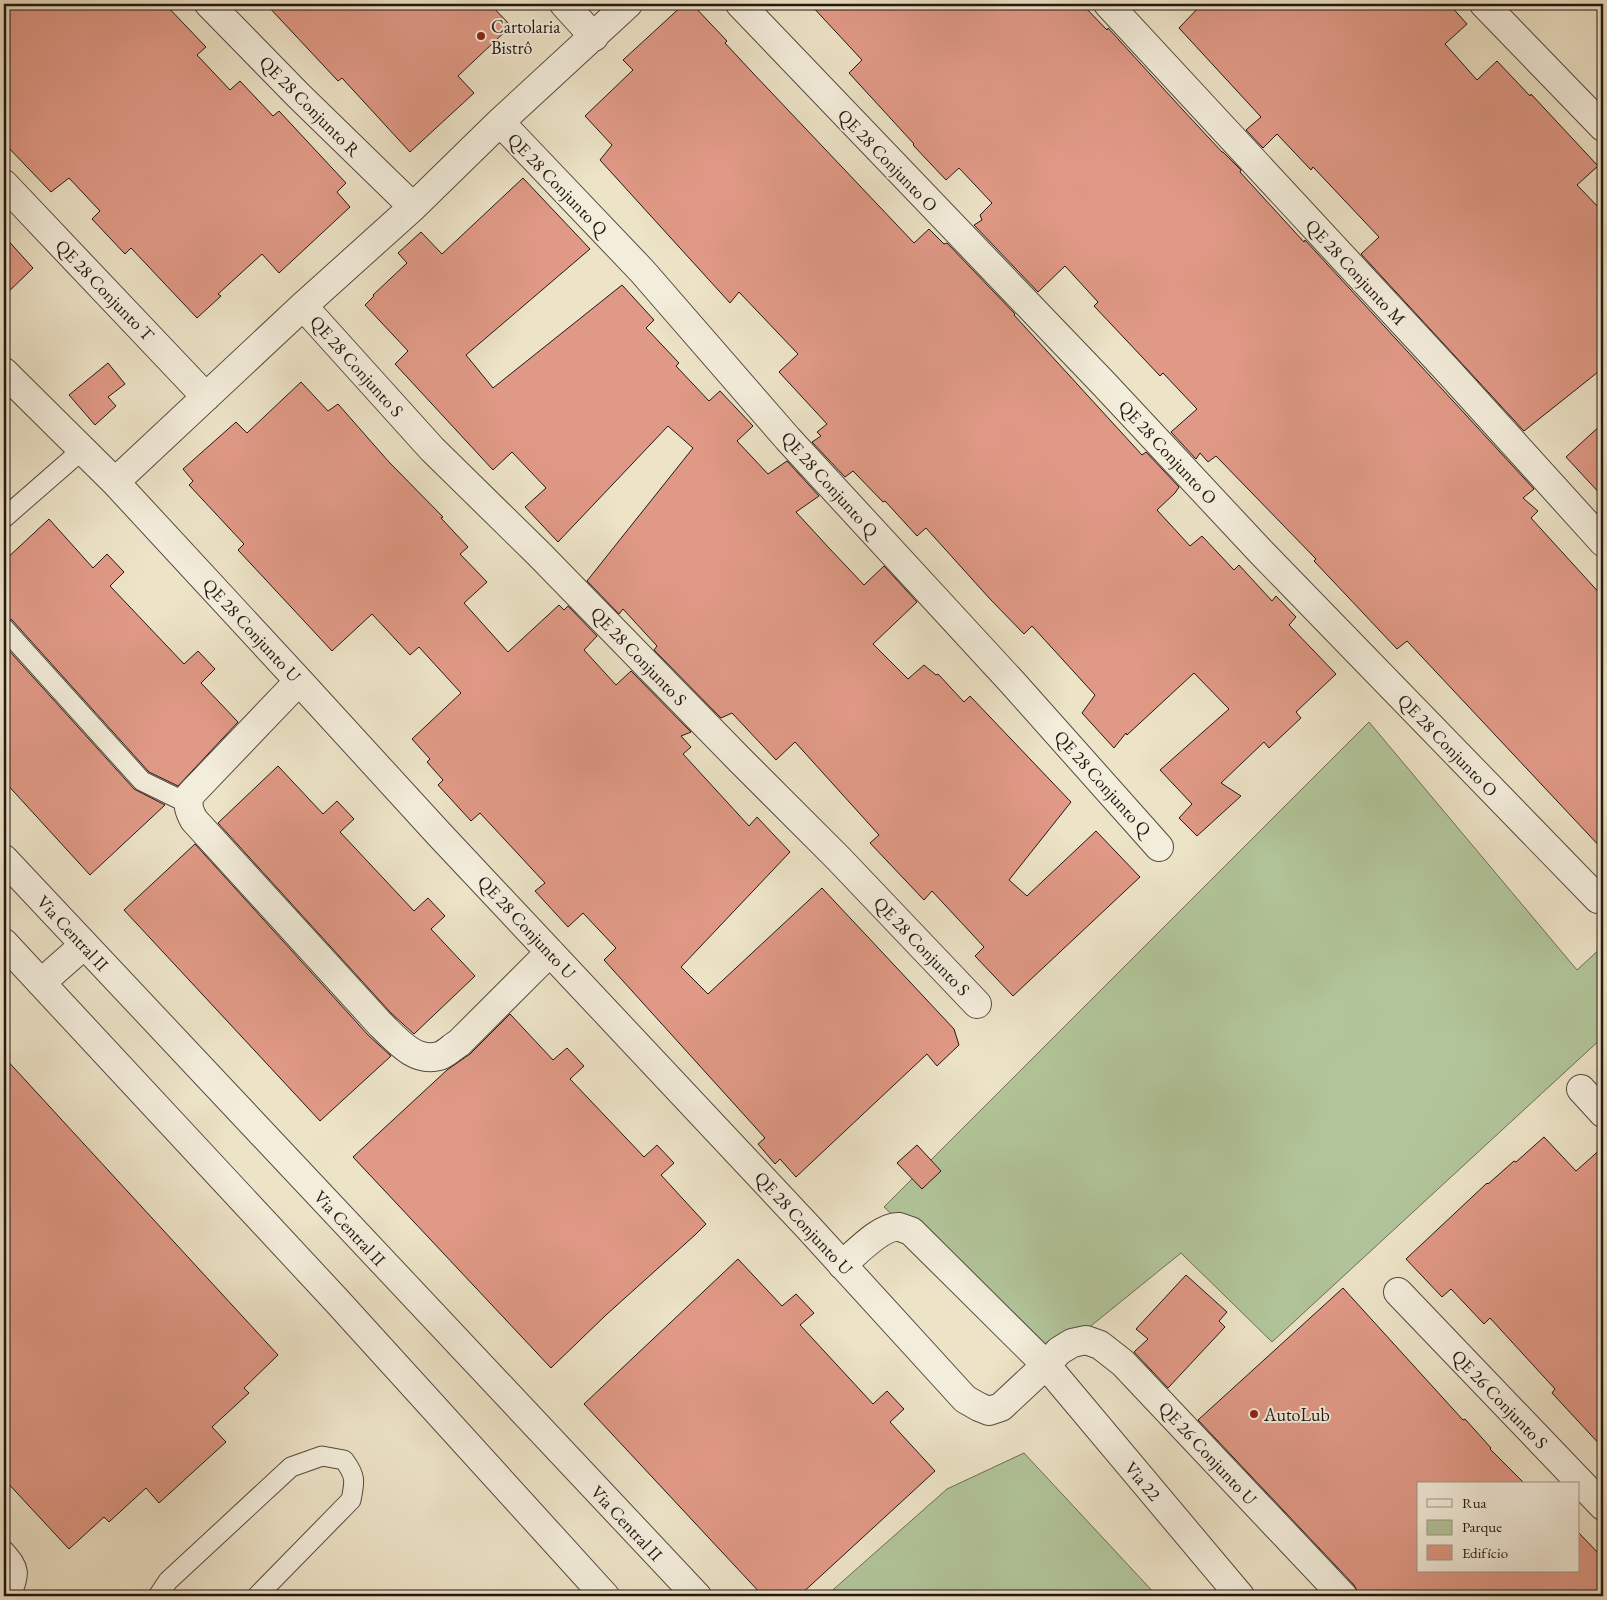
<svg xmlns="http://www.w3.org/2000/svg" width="1607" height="1600" viewBox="0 0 1607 1600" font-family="'EB Garamond',serif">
	<rect width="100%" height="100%" fill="#ede3c7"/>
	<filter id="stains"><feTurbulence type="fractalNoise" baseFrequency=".004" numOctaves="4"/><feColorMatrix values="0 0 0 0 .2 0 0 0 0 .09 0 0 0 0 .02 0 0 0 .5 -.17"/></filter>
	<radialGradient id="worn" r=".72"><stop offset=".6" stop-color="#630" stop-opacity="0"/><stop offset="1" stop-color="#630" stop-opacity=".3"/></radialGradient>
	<path fill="#b2c59a" stroke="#6a6e56" d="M 1369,722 L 1577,970 L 1603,946 L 1603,1037 L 1272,1342 L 1181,1253 L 1050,1359 L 884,1207 Z
		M 1024,1453 L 1157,1596 L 826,1596 L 947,1489 Z"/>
	<path fill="#e09986" stroke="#231713" d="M 4,4 L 165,4 L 206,47 L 197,55 L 230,90 L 240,81 L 273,116 L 279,111 L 346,183 L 337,192 L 350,207 L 279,273 L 262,254 L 218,294 L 221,296 L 197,318 L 131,248 L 125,254 L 92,219 L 100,211 L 69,178 L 51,192 L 4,143 Z
		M 266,4 L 490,4 L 511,26 L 458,76 L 474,93 L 410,152 L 342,78 L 338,81 Z
		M 684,4 L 692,4 L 727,41 L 725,43 L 751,71 L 914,243 L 929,229 L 944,244 L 947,243 L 1015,314 L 1014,315 L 1142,455 L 1146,452 L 1179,487 L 1175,493 L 1157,510 L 1190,546 L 1202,536 L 1234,570 L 1239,565 L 1272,601 L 1276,596 L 1296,617 L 1289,625 L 1336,674 L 1296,712 L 1301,718 L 1269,748 L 1264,742 L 1221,783 L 1241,796 L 1197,836 L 1179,818 L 1192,804 L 1160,770 L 1229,709 L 1194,673 L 1127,735 L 1126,733 L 1114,748 L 1082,713 L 1095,695 L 1032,626 L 1024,634 L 990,599 L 926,528 L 917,536 L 885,501 L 883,502 L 853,471 L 845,477 L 812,442 L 821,436 L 817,432 L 827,424 L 779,372 L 798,354 L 739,292 L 730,303 L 600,160 L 612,145 L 585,116 L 633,70 L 623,60 Z
		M 810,4 L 1082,4 L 1107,30 L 1108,28 L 1183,110 L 1222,152 L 1223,152 L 1241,170 L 1240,172 L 1304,242 L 1305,240 L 1327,264 L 1534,489 L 1523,498 L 1538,511 L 1531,518 L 1603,597 L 1603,850 L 1407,641 L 1397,649 L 1314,561 L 1316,559 L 1216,456 L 1208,462 L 1200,453 L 1196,459 L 1171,432 L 1197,409 L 1163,373 L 1160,376 L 1094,306 L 1098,302 L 1065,266 L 1038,292 L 974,225 L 982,220 L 980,215 L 992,203 L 959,168 L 946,180 L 913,145 L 914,144 L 849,73 L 862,60 Z
		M 1202,4 L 1449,4 L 1467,24 L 1445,44 L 1477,80 L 1497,61 L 1530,96 L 1531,94 L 1598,166 L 1577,185 L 1603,212 L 1603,368 L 1524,431 L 1361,254 L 1379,237 L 1313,167 L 1311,170 L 1277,134 L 1263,148 L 1246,130 L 1261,117 L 1179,28 Z
		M 523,178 L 590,249 L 466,355 L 493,388 L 622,285 L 654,320 L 646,328 L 679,363 L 676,366 L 709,401 L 720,391 L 753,426 L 737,441 L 768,474 L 787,461 L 819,496 L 796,512 L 829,548 L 864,585 L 884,566 L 917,602 L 873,644 L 908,679 L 924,665 L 936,675 L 938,674 L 964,702 L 970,696 L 1071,802 L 1009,880 L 1027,896 L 1096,831 L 1140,877 L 1013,996 L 975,956 L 984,947 L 932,891 L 924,900 L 870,843 L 879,835 L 795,742 L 776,760 L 732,713 L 721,718 L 654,650 L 657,646 L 623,609 L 619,614 L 587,581 L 693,448 L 668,426 L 558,542 L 525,507 L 546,488 L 512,452 L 493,470 L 395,364 L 408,351 L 365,305 L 374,296 L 373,295 L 407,263 L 398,253 L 421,232 L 442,254 Z
		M 4,236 L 33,268 L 4,296 Z
		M 108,363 L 125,384 L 108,397 L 116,406 L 95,425 L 69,395 Z
		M 301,382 L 328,411 L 338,404 L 389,462 L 443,517 L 441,518 L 468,547 L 460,554 L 487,582 L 464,603 L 508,652 L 559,605 L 564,610 L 568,606 L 597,636 L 584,650 L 616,685 L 631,671 L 691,732 L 681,736 L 691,747 L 683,754 L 749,826 L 757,817 L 790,852 L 681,967 L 708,994 L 822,888 L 954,1029 L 959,1045 L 937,1066 L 927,1054 L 796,1177 L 780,1159 L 775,1164 L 758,1144 L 765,1138 L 604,960 L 616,948 L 583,913 L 568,927 L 535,891 L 545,883 L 480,813 L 471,821 L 438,785 L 443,780 L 427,762 L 430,759 L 412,739 L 461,693 L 419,647 L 410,655 L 372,614 L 332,651 L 238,550 L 244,544 L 189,485 L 193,481 L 183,469 L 236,422 L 247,433 Z
		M 1603,423 L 1603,497 L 1566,457 Z
		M 49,519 L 93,568 L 107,554 L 124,572 L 110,586 L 184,664 L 198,651 L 215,669 L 201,683 L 238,722 L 178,786 L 149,772 L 12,620 L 4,617 L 4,561 Z
		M 4,645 L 134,789 L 165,805 L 90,875 L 4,781 Z
		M 278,766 L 323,814 L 337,801 L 354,819 L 340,832 L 414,911 L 428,898 L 445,916 L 431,929 L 475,976 L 414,1034 L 391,1013 L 218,823 Z
		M 195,844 L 368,1035 L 391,1056 L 320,1121 L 124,910 Z
		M 510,1014 L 553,1060 L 567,1048 L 584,1066 L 570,1079 L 644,1157 L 657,1145 L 674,1163 L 661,1175 L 706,1224 L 695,1235 L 606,1315 L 551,1368 L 353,1157 L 447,1070 L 470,1054 Z
		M 4,1057 L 278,1355 L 244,1388 L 249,1393 L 212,1427 L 226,1442 L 159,1503 L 146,1488 L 109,1522 L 104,1517 L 69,1549 L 4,1479 Z
		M 1544,1137 L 1576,1171 L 1603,1147 L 1603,1448 L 1552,1393 L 1555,1389 L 1490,1318 L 1484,1324 L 1451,1289 L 1442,1297 L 1406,1259 L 1487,1183 L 1488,1184 L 1514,1161 L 1516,1162 Z
		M 917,1145 L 941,1171 L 922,1189 L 897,1163 Z
		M 738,1259 L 782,1306 L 796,1294 L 814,1313 L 800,1325 L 873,1404 L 887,1391 L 904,1409 L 890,1422 L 935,1471 L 799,1596 L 763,1596 L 584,1404 Z
		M 1186,1275 L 1227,1312 L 1219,1321 L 1225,1327 L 1168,1388 L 1134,1352 L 1148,1339 L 1136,1329 Z
		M 1343,1288 L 1463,1420 L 1465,1419 L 1491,1448 L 1490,1449 L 1525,1484 L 1418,1484 L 1418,1571 L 1578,1571 L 1578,1532 L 1603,1558 L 1603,1596 L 1360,1596 L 1354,1585 L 1198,1420 Z"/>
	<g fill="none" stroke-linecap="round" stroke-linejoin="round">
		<g stroke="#564a40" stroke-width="21">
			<path id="service" d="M 4,518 L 82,450
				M 4,628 L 142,781 L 187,803
				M 4,1550 C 21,1569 20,1572 11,1596
				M 158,1596 L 168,1581 L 291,1467 L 322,1456 L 344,1460 C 356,1476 355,1481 351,1500 L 257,1596"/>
		</g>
		<g stroke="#564a40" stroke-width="30">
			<path id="minor" d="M 209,4 L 299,96 L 413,207
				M 564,4 L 594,37
				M 740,4 L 1104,384 L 1261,552 L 1598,899
				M 1108,4 L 1450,373 L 1603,542
				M 1484,4 L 1603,127
				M 500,122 L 642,271 L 788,439 L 1012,682 L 1159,847
				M 4,184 L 206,397
				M 303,306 L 432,449 L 539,554 L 740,760 L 838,858 L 977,1004
				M 4,372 L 115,482 L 299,681 L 439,834 L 808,1227 L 965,1399 L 979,1407 L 989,1411 L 1001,1407 L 1046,1365 L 1059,1351 L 1072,1343 L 1086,1340 L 1100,1345 L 1123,1363 L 1343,1596
				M 115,482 L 303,306 L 413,207 L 500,122 L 628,4
				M 299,681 L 190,795 C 187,805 189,811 194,820 L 380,1024 C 396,1039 414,1063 439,1056 C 446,1054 452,1047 459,1043 L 550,952
				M 1581,1089 L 1603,1113
				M 842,1265 C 855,1254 882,1225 899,1227 C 903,1228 907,1230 911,1231 L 1046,1365 L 1240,1596
				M 1398,1292 L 1603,1506"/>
		</g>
		<g stroke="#564a40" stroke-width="30">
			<path id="tertiary" d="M 4,859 L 697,1596
				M 4,943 L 337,1301 L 605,1596
				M 41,983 L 84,945"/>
		</g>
		<use href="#service" stroke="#f3eddb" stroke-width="19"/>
		<use href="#minor" stroke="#f3eddb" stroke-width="28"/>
		<use href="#tertiary" stroke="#f3eddb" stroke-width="28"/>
	</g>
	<g fill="#8f2418" stroke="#f3eddb" stroke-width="2">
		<circle cx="481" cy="36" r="5"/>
		<circle cx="1254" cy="1414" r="5"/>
	</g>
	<g text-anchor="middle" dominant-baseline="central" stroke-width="4" stroke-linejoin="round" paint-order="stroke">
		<g font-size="18" fill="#231713" stroke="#f3eddb" text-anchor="start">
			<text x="491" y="26">Cartolaria<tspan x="491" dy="21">Bistrô</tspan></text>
			<text x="1264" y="1414">AutoLub</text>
		</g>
		<g font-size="18" fill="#231713" stroke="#f3eddb">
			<text transform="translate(310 106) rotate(45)">QE 28 Conjunto R</text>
			<text transform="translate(888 160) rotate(46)">QE 28 Conjunto O</text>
			<text transform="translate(558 184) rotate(46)">QE 28 Conjunto Q</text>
			<text transform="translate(1356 272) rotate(47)">QE 28 Conjunto M</text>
			<text transform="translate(105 290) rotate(46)">QE 28 Conjunto T</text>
			<text transform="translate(357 366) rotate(48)">QE 28 Conjunto S</text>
			<text transform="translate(1168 452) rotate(47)">QE 28 Conjunto O</text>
			<text transform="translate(830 484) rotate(48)">QE 28 Conjunto Q</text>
			<text transform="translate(252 630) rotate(47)">QE 28 Conjunto U</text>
			<text transform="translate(639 656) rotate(46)">QE 28 Conjunto S</text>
			<text transform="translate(1448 745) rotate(46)">QE 28 Conjunto O</text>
			<text transform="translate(1103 783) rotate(48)">QE 28 Conjunto Q</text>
			<text transform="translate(527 927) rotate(47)">QE 28 Conjunto U</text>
			<text transform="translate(73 933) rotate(47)">Via Central II</text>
			<text transform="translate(922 946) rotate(46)">QE 28 Conjunto S</text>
			<text transform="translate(804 1223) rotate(47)">QE 28 Conjunto U</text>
			<text transform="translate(350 1228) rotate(47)">Via Central II</text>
			<text transform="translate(1500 1399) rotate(46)">QE 26 Conjunto S</text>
			<text transform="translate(1208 1453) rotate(47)">QE 26 Conjunto U</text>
			<text transform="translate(1143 1481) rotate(50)">Via 22</text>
			<text transform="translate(627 1523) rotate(47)">Via Central II</text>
		</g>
	</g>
	<rect width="1607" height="1600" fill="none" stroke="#ede3c7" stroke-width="20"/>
	<rect x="5" y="5" width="1597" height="1590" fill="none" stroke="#231713" stroke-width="2.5"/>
	<rect x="10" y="10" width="1587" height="1580" fill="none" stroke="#231713"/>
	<rect x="1417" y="1482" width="162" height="90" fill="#f3eddb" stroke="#a0978b"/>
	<rect x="1427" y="1499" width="25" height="8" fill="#f3eddb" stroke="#a0978b"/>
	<text x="1462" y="1508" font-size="15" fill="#231713">Rua</text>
	<rect x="1427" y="1520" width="25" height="15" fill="#b2c59a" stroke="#a0978b"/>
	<text x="1462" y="1532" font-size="15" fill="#231713">Parque</text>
	<rect x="1427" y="1545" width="25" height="15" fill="#e09986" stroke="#a0978b"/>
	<text x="1462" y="1558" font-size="15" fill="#231713">Edifício</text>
	<rect width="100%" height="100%" filter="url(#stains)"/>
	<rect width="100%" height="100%" fill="url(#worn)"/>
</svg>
